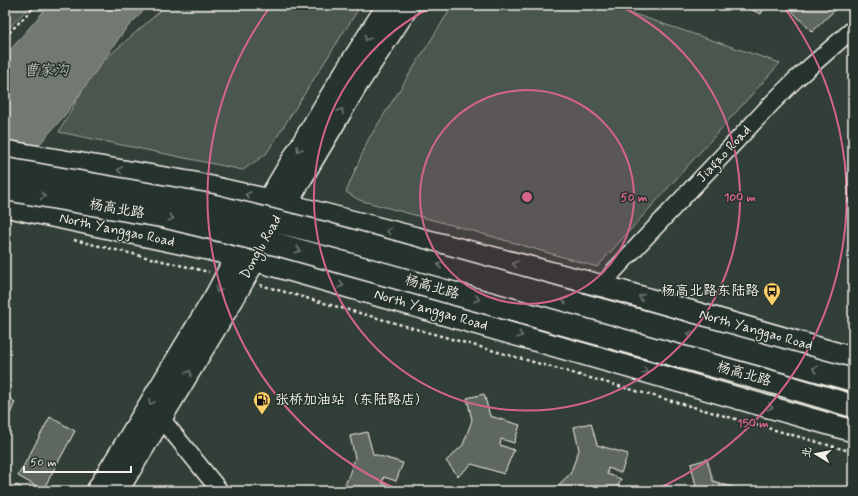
<svg xmlns="http://www.w3.org/2000/svg" width="858" height="496" viewBox="0 0 858 496" font-family="Mynerve,'LXGW WenKai TC',sans-serif">
	<rect width="100%" height="100%" fill="#323e38"/>
	<filter id="ink" filterUnits="userSpaceOnUse"><feTurbulence type="fractalNoise" baseFrequency=".025" numOctaves="2"/><feDisplacementMap in="SourceGraphic" scale="8" xChannelSelector="R" yChannelSelector="G"/><feConvolveMatrix kernelMatrix="1 2 1 2 8 2 1 2 1" color-interpolation-filters="sRGB"/></filter>
	<g filter="url(#ink)">
		<path fill="#4c564f" stroke="#a0a49c" d="M 5,5 L 31,5 L 5,32 Z
			M 167,5 L 361,5 L 266,154 L 243,170 L 59,132 L 94,69 Z
			M 453,5 L 607,5 L 780,63 L 597,267 L 466,229 L 359,200 L 346,192 L 368,140 Z"/>
		<path fill="#727972" stroke="#a6a9a1" d="M 49,5 L 149,5 L 124,31 L 65,115 L 5,184 L 5,56 Z"/>
		<path fill="#5f6861" stroke="#f4f1e8" d="M 670,5 L 683,5 L 681,10 Z
			M 741,5 L 765,5 L 761,14 Z
			M 796,5 L 840,5 L 812,32 L 791,10 Z
			M 484,394 L 490,416 L 520,425 L 514,443 L 501,439 L 500,445 L 514,450 L 504,474 L 472,464 L 458,476 L 446,461 L 463,445 L 472,420 L 467,398 Z
			M 5,395 L 15,402 L 5,426 Z
			M 50,417 L 75,431 L 43,490 L 18,476 Z
			M 591,423 L 597,445 L 628,454 L 621,473 L 608,468 L 607,474 L 621,479 L 616,491 L 554,491 L 553,490 L 570,474 L 579,450 L 574,427 Z
			M 367,432 L 373,454 L 403,463 L 396,481 L 384,477 L 382,483 L 397,488 L 395,491 L 337,491 L 346,483 L 355,458 L 350,436 Z
			M 707,459 L 713,481 L 744,491 L 694,491 L 696,486 L 691,464 Z
			M 17,485 L 25,491 L 12,491 Z"/>
		<g fill="none" stroke-linecap="round" stroke-linejoin="round">
			<g stroke="#f4f1e8" stroke-width="19">
				<path id="minor" d="M 603,286 L 614,271 L 772,103 L 795,80 L 853,29
					M 161,418 L 220,491"/>
			</g>
			<g stroke="#f4f1e8" stroke-width="24">
				<path id="major" d="M 5,151 L 189,182 L 269,200 L 603,286 L 853,358
					M 5,206 L 203,248 L 254,260 L 853,431
					M 262,211 L 344,74 L 388,5
					M 279,216 L 358,83 L 409,5
					M 97,491 L 216,295 L 242,245
					M 117,491 L 233,299 L 261,249"/>
			</g>
			<path stroke="#f4f1e8" stroke-width="2.5" stroke-dasharray="3 3" stroke-linecap="butt" d="M 5,37 L 36,5
				M 74,240 L 209,272
				M 260,285 L 853,452"/>
			<use href="#minor" stroke="#26332d" stroke-width="16"/>
			<use href="#major" stroke="#26332d" stroke-width="21"/>
			<g stroke="#f4f1e8" stroke-width="25" stroke-linecap="butt">
				<path id="highway-bridge" d="M 5,169 L 210,205 L 327,234 L 853,380
					M 5,189 L 167,217 L 276,244 L 779,384 L 853,406"/>
			</g>
			<use href="#highway-bridge" stroke="#26332d" stroke-width="22"/>
		</g>
		<defs><path id="oneway-chevron" d="M-2-3.5L2.5 0L-2 3.5" fill="none" stroke-width="1.6" stroke-linecap="round" stroke-linejoin="round"/></defs>
		<g stroke="#6e766e">
			<use href="#oneway-chevron" transform="translate(367 38) rotate(122)"/>
			<use href="#oneway-chevron" transform="translate(341 111) rotate(-59)"/>
			<use href="#oneway-chevron" transform="translate(299 149) rotate(121)"/>
			<use href="#oneway-chevron" transform="translate(120 170) rotate(-170)"/>
			<use href="#oneway-chevron" transform="translate(248 195) rotate(-167)"/>
			<use href="#oneway-chevron" transform="translate(43 196) rotate(10)"/>
			<use href="#oneway-chevron" transform="translate(171 218) rotate(13)"/>
			<use href="#oneway-chevron" transform="translate(389 231) rotate(-165)"/>
			<use href="#oneway-chevron" transform="translate(298 250) rotate(16)"/>
			<use href="#oneway-chevron" transform="translate(515 264) rotate(-166)"/>
			<use href="#oneway-chevron" transform="translate(440 265) rotate(-165)"/>
			<use href="#oneway-chevron" transform="translate(341 285) rotate(16)"/>
			<use href="#oneway-chevron" transform="translate(218 290) rotate(118)"/>
			<use href="#oneway-chevron" transform="translate(641 297) rotate(-164)"/>
			<use href="#oneway-chevron" transform="translate(477 299) rotate(16)"/>
			<use href="#oneway-chevron" transform="translate(565 300) rotate(-165)"/>
			<use href="#oneway-chevron" transform="translate(690 334) rotate(-165)"/>
			<use href="#oneway-chevron" transform="translate(520 335) rotate(16)"/>
			<use href="#oneway-chevron" transform="translate(815 369) rotate(-165)"/>
			<use href="#oneway-chevron" transform="translate(645 371) rotate(16)"/>
			<use href="#oneway-chevron" transform="translate(189 373) rotate(-59)"/>
			<use href="#oneway-chevron" transform="translate(151 402) rotate(121)"/>
			<use href="#oneway-chevron" transform="translate(770 407) rotate(16)"/>
		</g>
	</g>
	<circle cx="527" cy="197" r="107" fill="#d4648c" fill-opacity=".12"/>
	<g fill="none" stroke="#d4648c" stroke-width="2">
		<circle cx="527" cy="197" r="107"/>
		<path d="M620 6A213 213 0 1 1 434 6"/>
		<path d="M399 490A320 320 0 0 1 270 7M784 7A320 320 0 0 1 655 490"/>
	</g>
	<defs>
		<g id="bus-pin" transform="scale(0.9)"><path d="M0 17L-7.5 6A9.5 9.5 0 1 1 7.5 6Z" fill="#ffd166" stroke="#26332d"/><path d="M-5-6H5V4H4V6H2V4H-2V6H-4V4H-5ZM-3.5-4V0h7V-4ZM-3.5 1.2v1.5H-2V1.2ZM2 1.2v1.5H3.5V1.2Z" fill="#111"/></g>
		<g id="fuel-pin" transform="scale(0.9)"><path d="M0 17L-7.5 6A9.5 9.5 0 1 1 7.5 6Z" fill="#ffd166" stroke="#26332d"/><path d="M-5.5-6h7V0h2V4h1.3V-2.5L3-4.5l.8-.8L6-3V5H2.5V1h-1V6h-7ZM-4.2-4.7v3.2H.2V-4.7Z" fill="#111"/></g>
	</defs>
	<g fill-rule="evenodd">
		<use href="#bus-pin" x="772" y="291"/>
		<use href="#fuel-pin" x="262" y="400"/>
	</g>
	<g text-anchor="middle" dominant-baseline="central" stroke-width="3" stroke-linejoin="round" paint-order="stroke">
		<g font-size="14" fill="#f4f1e8" stroke="#26332d">
			<text transform="translate(724 154) rotate(-47)">Jiagao Road</text>
			<text transform="translate(117 209) rotate(10)">杨高北路</text>
			<text transform="translate(117 230) rotate(12)">North Yanggao Road</text>
			<text transform="translate(261 247) rotate(-61)">Donglu Road</text>
			<text transform="translate(432 287) rotate(16)">杨高北路</text>
			<text transform="translate(431 310) rotate(16)">North Yanggao Road</text>
			<text transform="translate(756 330) rotate(16)">North Yanggao Road</text>
			<text transform="translate(744 374) rotate(16)">杨高北路</text>
		</g>
		<g font-size="14" fill="#f4f1e8" stroke="#26332d" text-anchor="end">
			<text x="759" y="291">杨高北路东陆路</text>
			<text x="275" y="400" text-anchor="start">张桥加油站（东陆路店）</text>
		</g>
		<g font-size="15" font-style="italic" fill="#babbb3" stroke="#26332d">
			<text x="46" y="71">曹家沟</text>
		</g>
	</g>
	<circle cx="527" cy="197" r="6" fill="#d4648c" stroke="#26332d" stroke-width="2"/>
	<g font-size="12" text-anchor="middle" font-weight="bold" fill="#d4648c" stroke="#26332d" stroke-width="3" stroke-linejoin="round" paint-order="stroke">
		<text x="634" y="201">50 m</text>
		<text x="740" y="201">100 m</text>
		<text x="753" y="427">150 m</text>
	</g>
	<rect width="858" height="496" fill="none" stroke="#26332d" stroke-width="20"/>
	<rect x="10" y="10" width="838" height="476" fill="none" stroke="#f4f1e8" stroke-width="1.5" filter="url(#ink)"/>
	<g transform="translate(816 454) rotate(280)" stroke="#26332d" stroke-width="3" paint-order="stroke">
	<path d="M0-3L7 15L0 10L-7 15Z" fill="#f4f1e8"/>
	<text y="-6" font-size="11" font-weight="bold" text-anchor="middle" fill="#f4f1e8">北</text>
	</g>
	<path d="M24 466v6h107v-6" fill="none" stroke="#f4f1e8" stroke-width="2"/>
	<text x="30" y="466" font-size="12" fill="#f4f1e8" stroke="#26332d" stroke-width="3" paint-order="stroke">50 m</text>
</svg>
